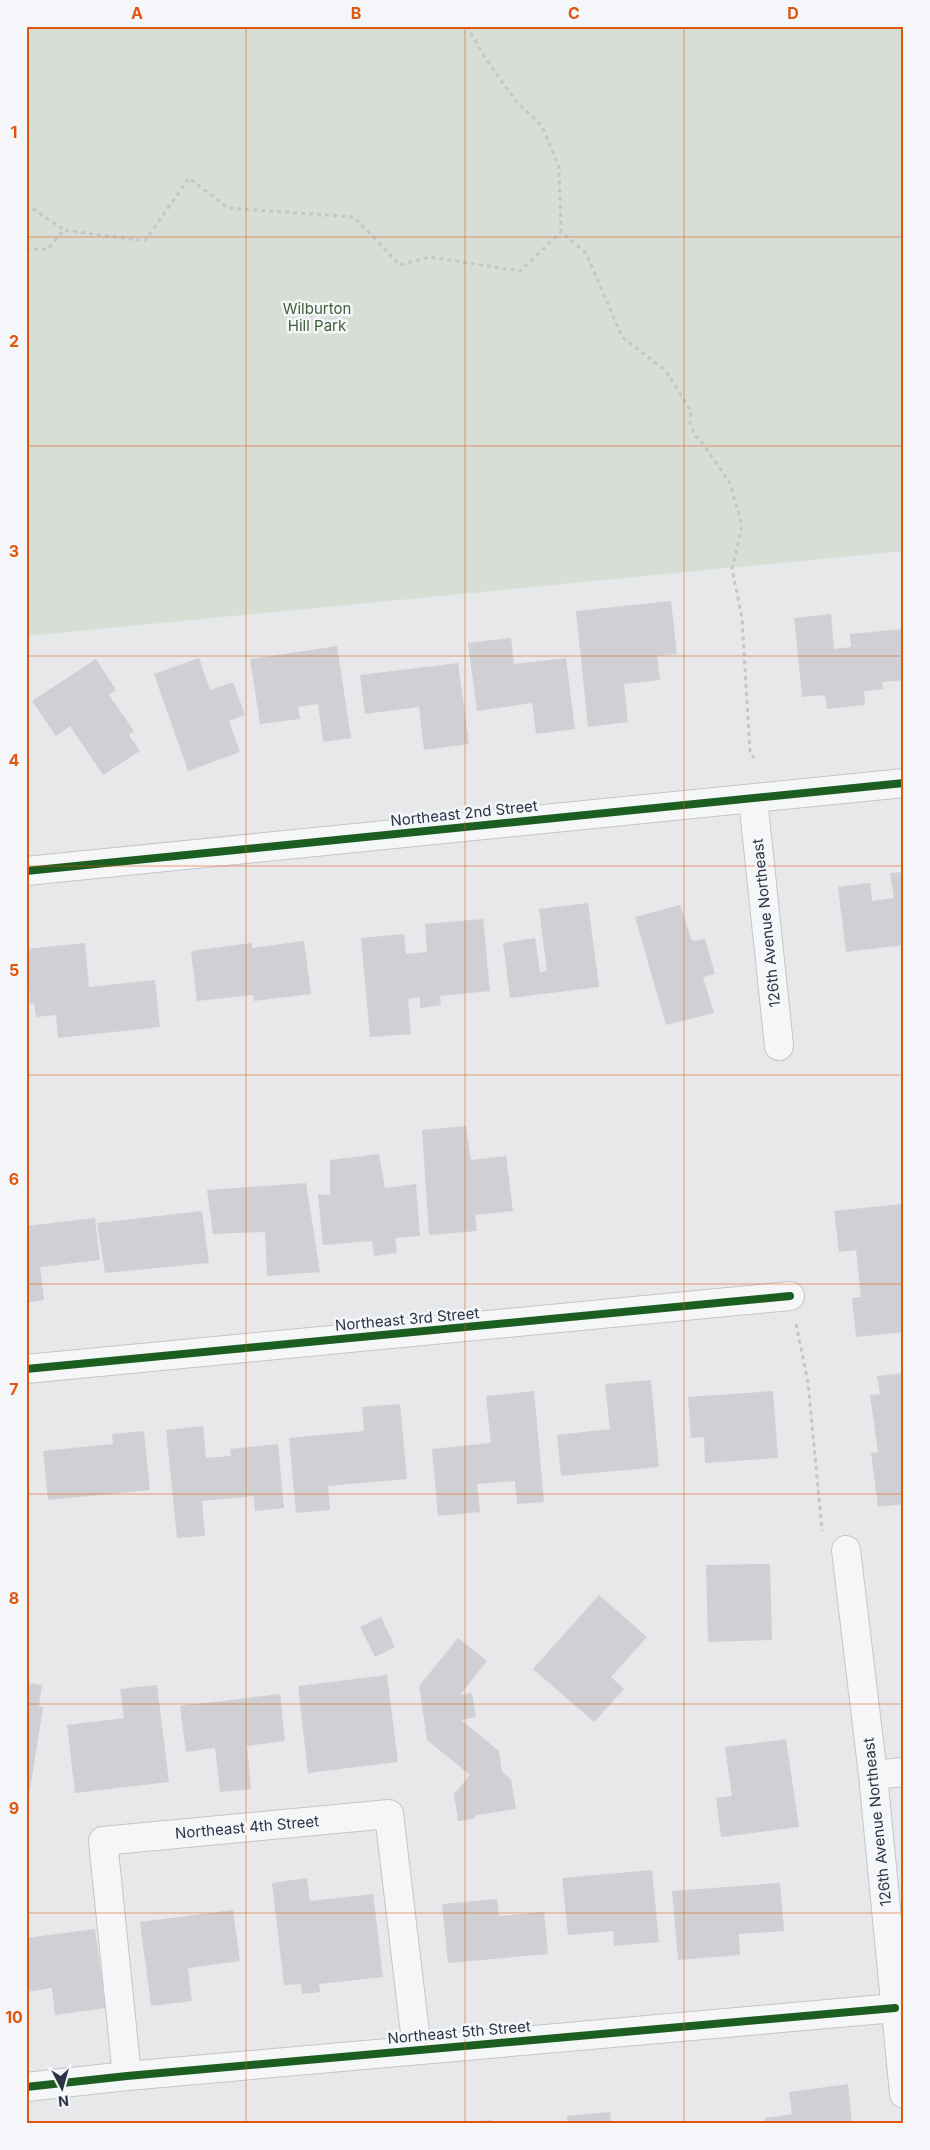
<svg xmlns="http://www.w3.org/2000/svg" width="930" height="2150" viewBox="0 0 930 2150" font-family="Inter,sans-serif">
	<rect width="100%" height="100%" fill="#e6e8ea"/>
	<path fill="#d6ded6" d="M 26,26 L 904,26 L 904,551 L 26,636 Z"/>
	<path fill="#ced0d3" d="M 671,601 L 677,654 L 657,656 L 660,680 L 624,684 L 628,722 L 588,727 L 576,611 Z
		M 831,614 L 834,649 L 851,647 L 850,634 L 903,629 L 904,680 L 882,682 L 883,689 L 864,691 L 865,705 L 827,709 L 825,695 L 802,697 L 794,618 Z
		M 511,638 L 514,664 L 566,658 L 575,729 L 536,734 L 532,703 L 477,711 L 468,643 Z
		M 337,646 L 351,738 L 323,742 L 318,704 L 298,707 L 300,719 L 260,724 L 250,659 Z
		M 199,658 L 210,690 L 233,682 L 245,715 L 229,721 L 240,752 L 188,771 L 154,674 Z
		M 96,659 L 116,690 L 109,695 L 134,731 L 129,735 L 140,751 L 103,775 L 70,726 L 56,736 L 32,701 Z
		M 458,663 L 469,744 L 424,750 L 419,707 L 365,714 L 360,675 Z
		M 904,872 L 904,945 L 846,952 L 838,887 L 870,883 L 872,901 L 894,898 L 890,873 Z
		M 588,903 L 599,987 L 510,998 L 503,943 L 535,938 L 540,972 L 547,971 L 539,909 Z
		M 680,905 L 692,941 L 705,939 L 715,974 L 703,977 L 714,1013 L 666,1025 L 635,917 Z
		M 483,919 L 490,991 L 440,996 L 441,1005 L 420,1008 L 420,997 L 408,999 L 411,1034 L 370,1037 L 361,938 L 404,934 L 406,954 L 427,952 L 425,924 Z
		M 304,941 L 311,994 L 254,1001 L 253,995 L 197,1001 L 191,951 L 252,943 L 252,948 Z
		M 85,943 L 89,987 L 155,980 L 160,1027 L 58,1038 L 56,1015 L 36,1017 L 34,1003 L 30,1004 L 26,949 Z
		M 466,1126 L 471,1160 L 506,1156 L 513,1211 L 475,1215 L 477,1231 L 429,1235 L 422,1130 Z
		M 379,1154 L 385,1188 L 416,1184 L 420,1236 L 395,1238 L 397,1253 L 374,1256 L 372,1241 L 323,1245 L 318,1194 L 330,1195 L 330,1160 Z
		M 306,1183 L 320,1272 L 267,1276 L 265,1232 L 213,1234 L 207,1190 Z
		M 901,1204 L 904,1229 L 904,1332 L 856,1337 L 852,1298 L 861,1297 L 856,1250 L 839,1252 L 834,1211 Z
		M 202,1211 L 209,1263 L 105,1273 L 97,1223 Z
		M 95,1218 L 100,1260 L 40,1267 L 44,1300 L 26,1303 L 26,1226 Z
		M 904,1373 L 904,1504 L 878,1507 L 871,1453 L 878,1452 L 870,1395 L 880,1394 L 877,1376 Z
		M 651,1380 L 659,1467 L 561,1476 L 557,1435 L 610,1429 L 605,1384 Z
		M 534,1391 L 544,1502 L 517,1504 L 515,1481 L 477,1484 L 480,1512 L 438,1516 L 432,1449 L 491,1443 L 486,1396 Z
		M 773,1391 L 778,1458 L 705,1463 L 704,1437 L 691,1438 L 688,1397 Z
		M 400,1404 L 407,1479 L 328,1486 L 330,1510 L 296,1513 L 289,1438 L 364,1431 L 362,1407 Z
		M 203,1426 L 206,1458 L 231,1456 L 230,1449 L 278,1444 L 284,1508 L 255,1511 L 254,1496 L 202,1501 L 205,1536 L 177,1538 L 166,1430 Z
		M 144,1431 L 150,1490 L 48,1500 L 43,1451 L 113,1444 L 112,1434 Z
		M 770,1564 L 772,1640 L 708,1642 L 706,1565 Z
		M 599,1595 L 647,1637 L 611,1677 L 624,1689 L 594,1722 L 533,1669 Z
		M 381,1617 L 395,1647 L 375,1657 L 360,1627 Z
		M 458,1638 L 487,1661 L 460,1695 L 472,1693 L 476,1717 L 461,1720 L 499,1751 L 502,1772 L 511,1779 L 516,1809 L 476,1815 L 473,1819 L 458,1821 L 454,1794 L 470,1775 L 427,1740 L 419,1686 Z
		M 387,1675 L 398,1762 L 308,1773 L 298,1686 Z
		M 26,1683 L 42,1685 L 39,1706 L 43,1707 L 27,1809 Z
		M 157,1685 L 169,1782 L 75,1793 L 67,1725 L 124,1718 L 120,1689 Z
		M 280,1694 L 285,1741 L 247,1746 L 251,1789 L 220,1792 L 215,1748 L 186,1752 L 180,1706 Z
		M 786,1739 L 799,1827 L 721,1837 L 716,1798 L 732,1796 L 725,1747 Z
		M 652,1870 L 659,1942 L 614,1946 L 613,1931 L 568,1935 L 562,1878 Z
		M 307,1878 L 310,1901 L 373,1894 L 383,1977 L 319,1984 L 320,1992 L 302,1994 L 301,1984 L 284,1985 L 272,1883 Z
		M 780,1883 L 784,1931 L 739,1934 L 740,1955 L 678,1960 L 672,1891 Z
		M 497,1899 L 499,1916 L 544,1912 L 548,1954 L 448,1963 L 442,1904 Z
		M 233,1910 L 240,1961 L 188,1968 L 192,2001 L 151,2006 L 140,1922 Z
		M 95,1929 L 106,2008 L 55,2015 L 52,1988 L 26,1992 L 26,1938 Z
		M 848,2084 L 852,2124 L 766,2124 L 765,2118 L 792,2114 L 789,2092 Z
		M 610,2112 L 611,2124 L 568,2124 L 567,2116 Z
		M 492,2120 L 493,2124 L 462,2124 L 461,2122 Z"/>
	<g fill="none" stroke-linecap="round" stroke-linejoin="round">
		<g stroke="#c4c6c8" stroke-width="30">
			<path id="minor" d="M 753,799 L 779,1046
				M 26,871 L 904,783
				M 26,1369 L 790,1296
				M 846,1550 L 873,1775 L 904,2094
				M 873,1775 L 904,1772
				M 127,2076 L 103,1841 L 389,1814 L 417,2050
				M 26,2087 L 127,2076 L 895,2008"/>
		</g>
		<path stroke="#c5c6ca" stroke-width="3" stroke-dasharray="4 4" stroke-linecap="butt" d="M 467,26 L 482,53 L 515,100 L 542,126 L 559,167 L 561,232 L 586,253 L 622,337 L 666,371 L 691,411 L 690,423 L 695,436 L 701,441 L 730,483 L 742,526 L 732,569 L 742,618 L 750,752 L 754,758
			M 26,204 L 64,230
			M 26,249 L 48,249 L 64,230 L 145,241 L 189,178 L 228,208 L 354,217 L 400,265 L 430,257 L 520,271 L 561,232
			M 796,1324 L 808,1382 L 822,1531"/>
		<use href="#minor" stroke="#f5f6f7" stroke-width="28"/>
		<g stroke="#f4f6f9" stroke-width="11">
			<path id="cycleway" d="M 26,871 L 904,783
				M 26,1369 L 790,1296
				M 26,2087 L 127,2076 L 895,2008"/>
		</g>
		<use href="#cycleway" stroke="#1b5e20" stroke-width="8"/>
	</g>
	<path fill="none" stroke="#df570f" stroke-width="1" stroke-opacity="0.55" d="M 246,26 L 246,2124M 465,26 L 465,2124M 684,26 L 684,2124M 26,237 L 904,237M 26,446 L 904,446M 26,656 L 904,656M 26,866 L 904,866M 26,1075 L 904,1075M 26,1284 L 904,1284M 26,1494 L 904,1494M 26,1704 L 904,1704M 26,1913 L 904,1913"/>
	<g text-anchor="middle" dominant-baseline="central" stroke-width="5" stroke-linejoin="round" paint-order="stroke">
		<g font-size="15" fill="#3f6138" stroke="#f4f6f9">
			<text x="317" y="308">Wilburton<tspan x="317" dy="17">Hill Park</tspan></text>
		</g>
		<g font-size="15" fill="#2b3445" stroke="#f4f6f9">
			<text transform="translate(464 813) rotate(-6)">Northeast 2nd Street</text>
			<text transform="translate(766 923) rotate(-96)">126th Avenue Northeast</text>
			<text transform="translate(407 1319) rotate(-5)">Northeast 3rd Street</text>
			<text transform="translate(877 1822) rotate(-96)">126th Avenue Northeast</text>
			<text transform="translate(247 1827) rotate(-5)">Northeast 4th Street</text>
			<text transform="translate(459 2032) rotate(-5)">Northeast 5th Street</text>
		</g>
	</g>
	<rect width="930" height="2150" fill="none" stroke="#f4f6f9" stroke-width="55"/>
	<g transform="translate(62 2088) rotate(174)" stroke="#f4f6f9" stroke-width="4" paint-order="stroke">
	<path d="M0-4L9 19L0 12L-9 19Z" fill="#2b3445"/>
	<text y="-8" font-size="14" font-weight="bold" text-anchor="middle" fill="#2b3445">N</text>
	</g>
	<rect x="28" y="28" width="874" height="2094" fill="none" stroke="#df570f" stroke-width="2"/>
	<g font-size="16" text-anchor="middle" font-weight="bold" fill="#df570f">
		<text x="137" y="19">A</text>
		<text x="356" y="19">B</text>
		<text x="574" y="19">C</text>
		<text x="793" y="19">D</text>
		<text x="14" y="138">1</text>
		<text x="14" y="347">2</text>
		<text x="14" y="557">3</text>
		<text x="14" y="766">4</text>
		<text x="14" y="976">5</text>
		<text x="14" y="1185">6</text>
		<text x="14" y="1395">7</text>
		<text x="14" y="1604">8</text>
		<text x="14" y="1814">9</text>
		<text x="14" y="2023">10</text>
	</g>
</svg>
